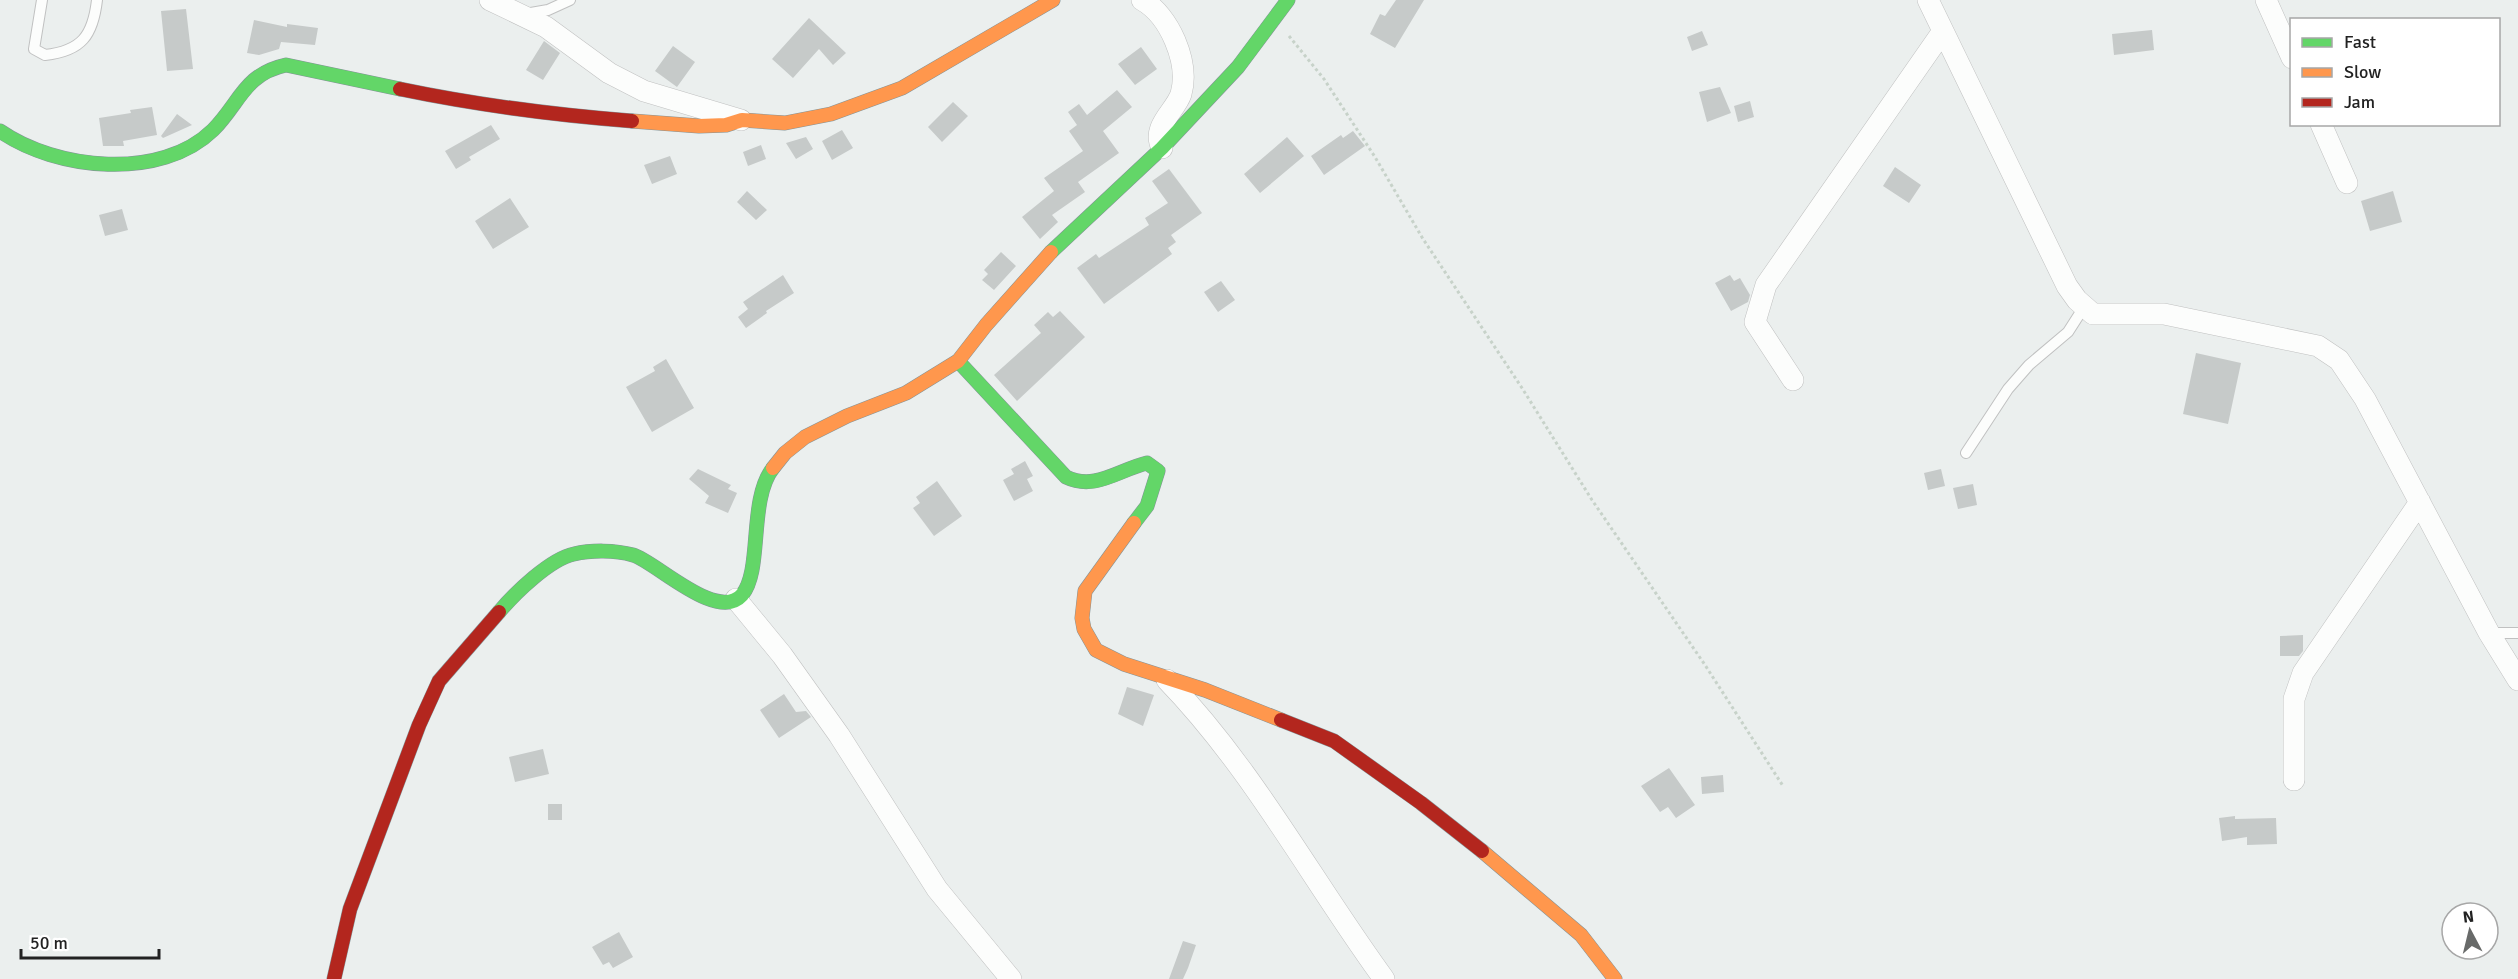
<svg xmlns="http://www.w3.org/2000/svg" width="2518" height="979" viewBox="0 0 2518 979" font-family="Signika,sans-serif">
	<rect width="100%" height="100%" fill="#ebefee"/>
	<path fill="#c6cac9" d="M 1396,0 L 1424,0 L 1395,48 L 1370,34 L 1380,14 L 1385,16 Z
		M 186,9 L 193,69 L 167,71 L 161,11 Z
		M 809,18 L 846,53 L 833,65 L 819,49 L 793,78 L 772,59 Z
		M 254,20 L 287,27 L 287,24 L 318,28 L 315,45 L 281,42 L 279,49 L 259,55 L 247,53 Z
		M 2152,30 L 2154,50 L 2114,55 L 2112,34 Z
		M 1702,31 L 1708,45 L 1692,51 L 1687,37 Z
		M 544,41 L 560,53 L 543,80 L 526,70 Z
		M 673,46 L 695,62 L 677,87 L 655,71 Z
		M 1141,47 L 1157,69 L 1135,85 L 1118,64 Z
		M 1720,87 L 1731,113 L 1707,122 L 1699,92 Z
		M 1117,90 L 1132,107 L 1103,131 L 1119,153 L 1078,182 L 1085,192 L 1052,215 L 1058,222 L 1040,239 L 1022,217 L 1054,191 L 1044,178 L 1083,151 L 1069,131 L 1077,125 L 1068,112 L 1079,104 L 1087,115 Z
		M 1750,101 L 1754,117 L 1738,122 L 1734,106 Z
		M 953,102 L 968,116 L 942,142 L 928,127 Z
		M 152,107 L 157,135 L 123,141 L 124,146 L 103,146 L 99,118 L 131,113 L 130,110 Z
		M 177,114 L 192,125 L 163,138 L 161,136 Z
		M 491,125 L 500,139 L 469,157 L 471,160 L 456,169 L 445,151 Z
		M 842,130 L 853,148 L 832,160 L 822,141 Z
		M 1353,131 L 1365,146 L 1324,175 L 1311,156 L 1341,135 L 1343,138 Z
		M 806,137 L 813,149 L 796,159 L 786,143 Z
		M 1287,137 L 1304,156 L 1260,193 L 1244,174 Z
		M 761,145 L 766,159 L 748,166 L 743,152 Z
		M 670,156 L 677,174 L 652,184 L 644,165 Z
		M 1895,167 L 1921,185 L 1909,203 L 1883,186 Z
		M 1169,169 L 1202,213 L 1171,235 L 1176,242 L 1168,248 L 1172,254 L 1104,304 L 1077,268 L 1096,254 L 1099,258 L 1149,225 L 1145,218 L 1168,203 L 1152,181 Z
		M 747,191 L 767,210 L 756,220 L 737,202 Z
		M 2393,191 L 2402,222 L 2370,231 L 2361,201 Z
		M 510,198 L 529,227 L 493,249 L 475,221 Z
		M 122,209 L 128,230 L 105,236 L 99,215 Z
		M 1001,252 L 1016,266 L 994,290 L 982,280 L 988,274 L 984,270 Z
		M 783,275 L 794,293 L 766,311 L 767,313 L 746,328 L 738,317 L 748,309 L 743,302 Z
		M 1730,275 L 1734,281 L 1740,278 L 1750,295 L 1748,302 L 1731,311 L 1715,283 Z
		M 1221,281 L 1235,300 L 1218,312 L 1204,292 Z
		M 1060,311 L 1085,337 L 1017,401 L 994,375 L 1041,333 L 1034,325 L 1048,312 L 1053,317 Z
		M 2196,353 L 2241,363 L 2228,424 L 2183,414 Z
		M 666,359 L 694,408 L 652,432 L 626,387 L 655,371 L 653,367 Z
		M 1025,461 L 1033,476 L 1027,479 L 1033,491 L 1014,501 L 1003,480 L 1014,474 L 1011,469 Z
		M 698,469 L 731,485 L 728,489 L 737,493 L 728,513 L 705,503 L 709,496 L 689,479 Z
		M 1941,469 L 1945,486 L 1928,490 L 1924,473 Z
		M 937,481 L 962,516 L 934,536 L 913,508 L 920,503 L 916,497 Z
		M 1973,484 L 1977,505 L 1958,509 L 1953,488 Z
		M 2303,635 L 2303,651 L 2299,656 L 2280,656 L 2280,636 Z
		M 1127,687 L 1154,695 L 1143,726 L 1118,714 Z
		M 784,694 L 796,712 L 806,711 L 811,717 L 779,738 L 760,710 Z
		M 543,749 L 549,774 L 515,782 L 509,757 Z
		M 1669,768 L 1695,805 L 1676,818 L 1668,807 L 1660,812 L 1641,786 Z
		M 1723,775 L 1724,792 L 1702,794 L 1701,777 Z
		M 548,804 L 562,804 L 562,820 L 548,820 Z
		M 2235,816 L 2235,819 L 2276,818 L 2277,844 L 2247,845 L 2247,837 L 2222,841 L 2219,818 Z
		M 619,932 L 633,957 L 613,968 L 609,962 L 603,965 L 592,947 Z
		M 1183,941 L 1196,945 L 1188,968 L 1183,979 L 1169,979 Z"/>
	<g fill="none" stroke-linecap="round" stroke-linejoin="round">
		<g stroke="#c0c1c1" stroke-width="12">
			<path id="lane" d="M 42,0 L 34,49 L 45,55 C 82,51 93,35 97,0
				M 525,14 L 548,10 L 570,0
				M 1966,453 L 2008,389 L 2029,365 L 2068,332 L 2084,307
				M 2489,633 L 2518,633"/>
		</g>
		<g stroke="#c0c1c1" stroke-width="22">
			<path id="street" d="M 490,0 L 546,27 L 609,73 L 644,91 L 741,120
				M 1142,0 C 1169,15 1190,62 1181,94 C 1175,112 1151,126 1162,148
				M 1928,0 L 2067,286 L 2077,300 L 2093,314 L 2164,314 L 2318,346 L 2339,360 L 2365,399 L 2489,633 L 2518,680
				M 2266,0 L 2292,58
				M 2321,124 L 2347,183
				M 1793,380 L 1755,322 L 1766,285 L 1943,31
				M 736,599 L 782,655 L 839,735 L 937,889 L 1011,979
				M 1167,680 C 1253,769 1311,879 1384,979
				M 2294,780 L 2294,699 L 2303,673 L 2420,502"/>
		</g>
		<g stroke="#849498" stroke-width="15">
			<path id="fast" d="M 0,131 C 56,170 161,181 213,130 C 240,103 244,74 286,65 L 400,89
				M 1051,252 L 1162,148 L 1238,67 L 1288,0
				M 958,361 L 1066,477 C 1095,491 1118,470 1147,463 L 1158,471 L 1147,506 L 1134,523
				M 499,612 C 515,593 550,559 574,554 C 591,550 615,550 633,555 C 655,561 717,623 742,595 C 763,570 748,500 773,468"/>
		</g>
		<g stroke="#849498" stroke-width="15">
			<path id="slow" d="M 632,121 L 699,126 L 726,125 L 742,120 L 785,123 L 831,114 L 902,88 L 1053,0
				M 773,468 L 785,453 L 805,437 L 847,416 L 906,393 L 958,361 L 986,325 L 1051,252
				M 1134,523 L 1085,591 L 1082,618 L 1084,629 L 1096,650 L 1124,664 L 1205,690 L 1281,720
				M 1482,851 L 1581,935 L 1615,979"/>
		</g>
		<g stroke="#849498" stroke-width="15">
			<path id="jam" d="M 400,89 C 477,105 554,115 632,121
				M 1281,720 L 1334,741 L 1421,803 L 1482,851
				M 334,979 L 350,909 L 419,725 L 439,681 L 499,612"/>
		</g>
		<path stroke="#c7d2c9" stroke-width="3" stroke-dasharray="3 3" stroke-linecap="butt" d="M 1289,36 L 1324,79 L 1375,157 L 1423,239 L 1522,388 L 1592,500 L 1705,665 L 1783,786"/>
		<use href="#lane" stroke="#fcfdfc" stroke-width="10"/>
		<use href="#street" stroke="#fcfdfc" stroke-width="21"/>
		<use href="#fast" stroke="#63d668" stroke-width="14"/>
		<use href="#slow" stroke="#ff974d" stroke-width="14"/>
		<use href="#jam" stroke="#b3261e" stroke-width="14"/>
	</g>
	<rect x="2290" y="18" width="210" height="108" fill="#ffffff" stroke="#a7a7a7" stroke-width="1.5"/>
	<rect x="2302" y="38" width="30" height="9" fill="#63d668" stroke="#a7a7a7" stroke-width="1.5"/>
	<text x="2344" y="48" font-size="18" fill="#222222">Fast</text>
	<rect x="2302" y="68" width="30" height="9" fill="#ff974d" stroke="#a7a7a7" stroke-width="1.5"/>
	<text x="2344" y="78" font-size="18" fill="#222222">Slow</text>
	<rect x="2302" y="98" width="30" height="9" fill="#b3261e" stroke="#a7a7a7" stroke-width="1.5"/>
	<text x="2344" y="108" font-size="18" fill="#222222">Jam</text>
	<g transform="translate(2470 931) rotate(353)"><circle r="28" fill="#ffffff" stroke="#a7a7a7" stroke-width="1.5"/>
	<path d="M0-4.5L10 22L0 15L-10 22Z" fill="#686a69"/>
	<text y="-9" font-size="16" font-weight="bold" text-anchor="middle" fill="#222222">N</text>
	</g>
	<path d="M21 949v9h138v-9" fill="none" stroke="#222222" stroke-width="3"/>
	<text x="30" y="949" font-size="18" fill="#222222" stroke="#ffffff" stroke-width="4.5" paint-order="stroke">50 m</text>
</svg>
